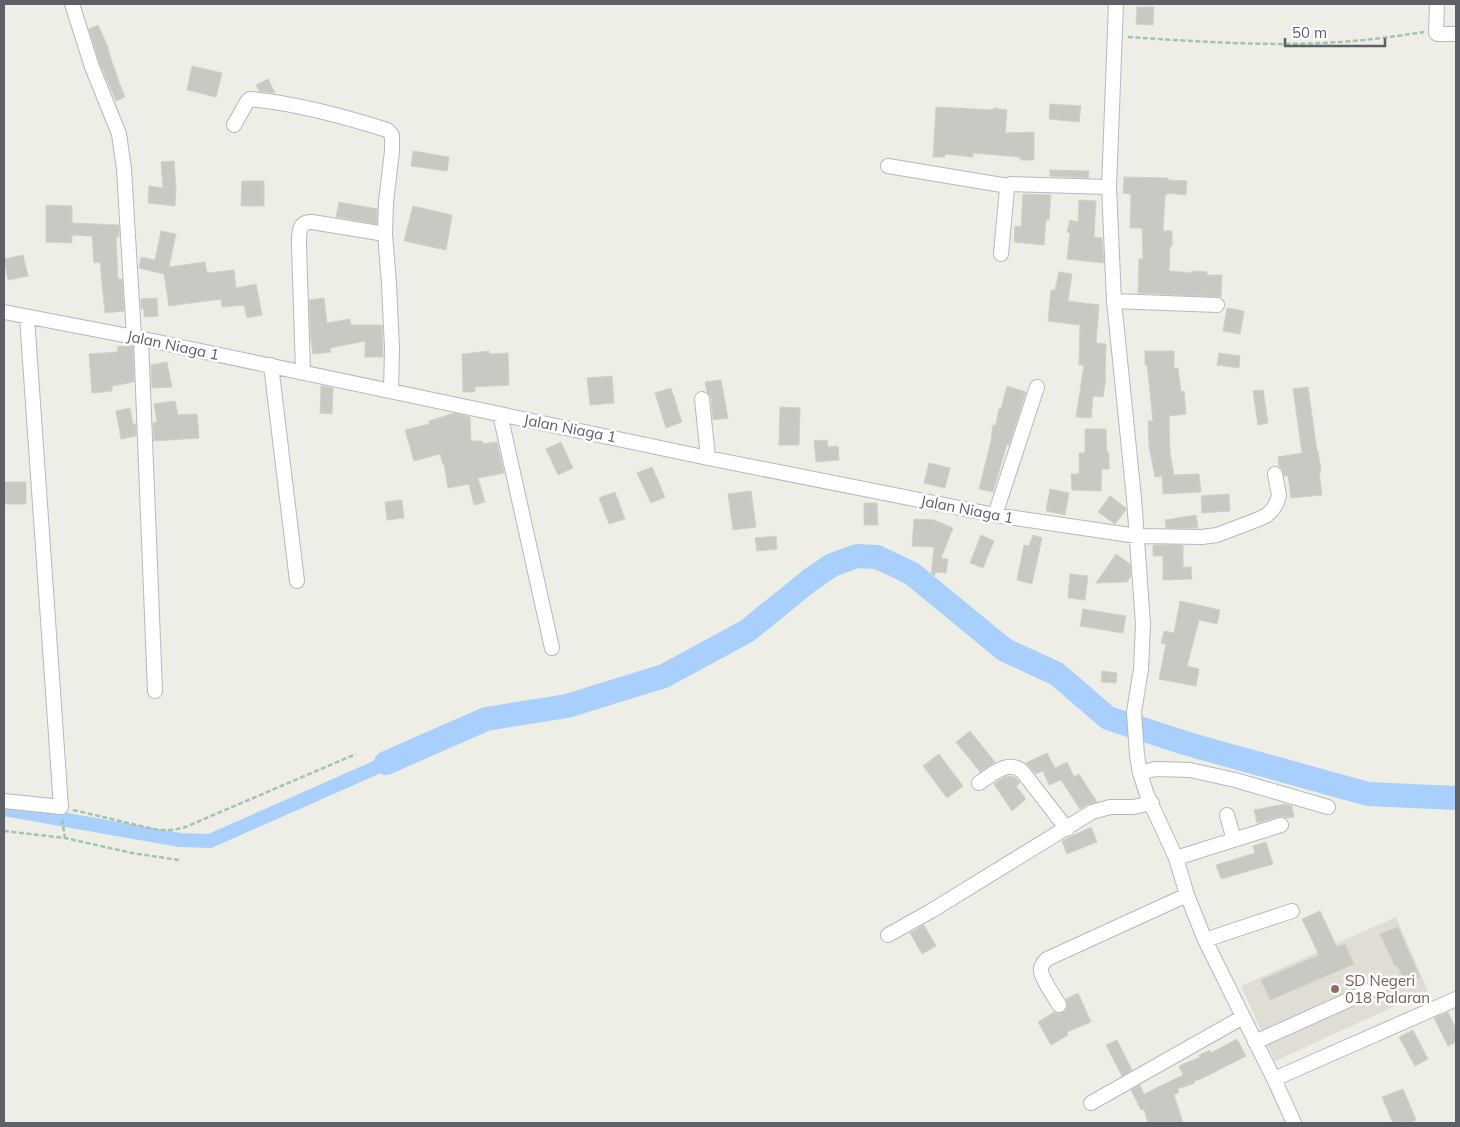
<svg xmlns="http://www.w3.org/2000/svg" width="1460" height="1127" viewBox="0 0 1460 1127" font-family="Mulish,sans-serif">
	<rect width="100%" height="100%" fill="#efeee6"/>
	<path fill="#dfddd4" d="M 1396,917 L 1428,991 L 1275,1061 L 1241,986 Z"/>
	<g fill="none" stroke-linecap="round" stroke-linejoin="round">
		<path stroke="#a9d0fc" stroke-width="14" d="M 4,809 L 180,840 L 210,841 L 386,763"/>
		<path stroke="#a9d0fc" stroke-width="24" d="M 386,763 L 486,719 L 567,706 L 664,676 L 747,631 L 810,580 L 832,565 L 857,556 L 877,557 L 911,573 L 1005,650 L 1057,674 L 1108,718 L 1188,744 L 1368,794 L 1456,798"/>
	</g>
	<path fill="#cac8c3" stroke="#d4d0c4" d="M 1137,7 L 1154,7 L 1153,25 L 1136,24 Z
		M 98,25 L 109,49 L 108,50 L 120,85 L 125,97 L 116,101 L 100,64 L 89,29 Z
		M 192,66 L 222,73 L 216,97 L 187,90 Z
		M 268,79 L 275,93 L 259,91 L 256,85 Z
		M 1050,104 L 1081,106 L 1079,122 L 1049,119 Z
		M 936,107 L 993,110 L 994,108 L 1007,110 L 1005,133 L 1034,132 L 1034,160 L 1020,160 L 1020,157 L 973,153 L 973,157 L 945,154 L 945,157 L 933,157 Z
		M 413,151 L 449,157 L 447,171 L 411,166 Z
		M 174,161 L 176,189 L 175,206 L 148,203 L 149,186 L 163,188 L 161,162 Z
		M 1050,170 L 1089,171 L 1088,178 L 1050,176 Z
		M 1124,177 L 1168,178 L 1168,180 L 1187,181 L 1186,195 L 1167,193 L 1167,195 L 1165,195 L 1163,231 L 1172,231 L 1172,246 L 1170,246 L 1169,271 L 1192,273 L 1192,271 L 1207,272 L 1207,275 L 1222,275 L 1221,297 L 1138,293 L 1139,259 L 1143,259 L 1142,228 L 1130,228 L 1131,194 L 1123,193 Z
		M 242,181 L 264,181 L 264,206 L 241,206 Z
		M 1023,194 L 1051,195 L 1049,220 L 1046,220 L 1044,245 L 1014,242 L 1015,226 L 1021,227 Z
		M 1079,200 L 1096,201 L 1094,237 L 1102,238 L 1104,263 L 1067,259 L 1070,233 L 1067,232 L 1070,220 L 1078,222 Z
		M 339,202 L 377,209 L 377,224 L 336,217 Z
		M 46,205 L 72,206 L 72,223 L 119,225 L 119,237 L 116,237 L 118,279 L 122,279 L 124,311 L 105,313 L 100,262 L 94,263 L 92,236 L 72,235 L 72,243 L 46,242 Z
		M 413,206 L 452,215 L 446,250 L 404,241 Z
		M 161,231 L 176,234 L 169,267 L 205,262 L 207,273 L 234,270 L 236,288 L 256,284 L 262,315 L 247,318 L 244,305 L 222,307 L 221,299 L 169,306 L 164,274 L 139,268 L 141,257 L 155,260 Z
		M 23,255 L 28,276 L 8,280 L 4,259 Z
		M 1059,272 L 1072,274 L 1068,301 L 1099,305 L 1096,343 L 1106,344 L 1105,377 L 1106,377 L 1103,397 L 1093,396 L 1091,418 L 1076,417 L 1084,365 L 1079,365 L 1080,325 L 1048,321 L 1051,290 L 1055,290 Z
		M 157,298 L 158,316 L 144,317 L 144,309 L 141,309 L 141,299 Z
		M 324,298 L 327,323 L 350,319 L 351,325 L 382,325 L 383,357 L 365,357 L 365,341 L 330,348 L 331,352 L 313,354 L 311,340 L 309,300 Z
		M 1227,308 L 1244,311 L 1240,334 L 1223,331 Z
		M 129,345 L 133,346 L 134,382 L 112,386 L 112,391 L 92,393 L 89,354 L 118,352 L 117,347 Z
		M 489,351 L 489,354 L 508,353 L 509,385 L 475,387 L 475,392 L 463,392 L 462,354 Z
		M 1145,351 L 1174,351 L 1174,368 L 1178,368 L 1181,392 L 1184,391 L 1186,414 L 1169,416 L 1170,453 L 1174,475 L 1199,474 L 1201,492 L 1163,494 L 1162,476 L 1155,477 L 1149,446 L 1148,421 L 1153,421 L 1147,365 L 1145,365 Z
		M 1219,353 L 1240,356 L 1239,368 L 1217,365 Z
		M 167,362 L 172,387 L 152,388 L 151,365 Z
		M 612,376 L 614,403 L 590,405 L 587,378 Z
		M 721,380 L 728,418 L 713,420 L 711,398 L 707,392 L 705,382 Z
		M 321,386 L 333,388 L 332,414 L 320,413 Z
		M 1007,386 L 1026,392 L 1009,445 L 1007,444 L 993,492 L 979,489 L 991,441 L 993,425 L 996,425 L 999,408 L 1001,409 Z
		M 1308,387 L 1317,451 L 1318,451 L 1321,471 L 1319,471 L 1322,495 L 1291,498 L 1288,476 L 1284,476 L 1282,469 L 1279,466 L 1278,457 L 1302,453 L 1293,389 Z
		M 671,388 L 682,422 L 666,428 L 655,393 Z
		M 1263,390 L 1268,423 L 1258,425 L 1253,391 Z
		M 175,401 L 178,415 L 197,414 L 199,438 L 154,441 L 153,423 L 157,422 L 154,404 Z
		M 780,407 L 800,408 L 799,445 L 779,445 Z
		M 130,408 L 133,424 L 136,424 L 136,436 L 121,439 L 116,411 Z
		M 454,413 L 470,417 L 471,441 L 482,441 L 482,444 L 497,442 L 504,473 L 478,478 L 485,502 L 474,505 L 469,484 L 448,488 L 444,464 L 443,464 L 440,454 L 414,461 L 405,430 L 429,424 L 429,421 Z
		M 1085,429 L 1106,429 L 1107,453 L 1109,453 L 1109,469 L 1102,469 L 1101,491 L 1072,490 L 1071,474 L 1079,474 L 1079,453 L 1085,453 Z
		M 827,440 L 828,447 L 838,446 L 839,460 L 816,462 L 814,441 Z
		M 561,442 L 573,468 L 558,475 L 546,449 Z
		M 929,463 L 950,468 L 945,488 L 924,483 Z
		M 652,467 L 665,497 L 651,503 L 637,473 Z
		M 4,482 L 26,482 L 26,504 L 4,504 Z
		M 1050,489 L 1069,493 L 1065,515 L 1046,511 Z
		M 751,491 L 756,527 L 733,530 L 728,494 Z
		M 615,492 L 625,519 L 609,524 L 599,498 Z
		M 1229,494 L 1230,511 L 1202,513 L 1201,496 Z
		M 1110,496 L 1126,508 L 1126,510 L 1115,524 L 1098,512 Z
		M 402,500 L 404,518 L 387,520 L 385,502 Z
		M 864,503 L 877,503 L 878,525 L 864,525 Z
		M 1196,515 L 1198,528 L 1166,528 L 1165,520 Z
		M 914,519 L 934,520 L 953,528 L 941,558 L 948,559 L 946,573 L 936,572 L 934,576 L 931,575 L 934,547 L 912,546 Z
		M 981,535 L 994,541 L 983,568 L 970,563 Z
		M 1033,535 L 1042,538 L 1032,584 L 1017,580 L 1024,545 L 1029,546 Z
		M 776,536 L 777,549 L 757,551 L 755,538 Z
		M 1153,545 L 1183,545 L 1183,567 L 1191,567 L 1192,579 L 1163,580 L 1163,556 L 1153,556 Z
		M 1116,554 L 1130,564 L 1131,576 L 1127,582 L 1096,583 Z
		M 1070,574 L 1088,576 L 1085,600 L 1068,598 Z
		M 1180,601 L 1220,610 L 1217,624 L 1199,620 L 1187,666 L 1199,669 L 1196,686 L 1159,679 L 1166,644 L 1161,643 L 1164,631 L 1174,633 Z
		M 1083,609 L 1126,616 L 1123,633 L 1080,626 Z
		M 1102,671 L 1117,673 L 1116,683 L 1101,682 Z
		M 970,731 L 995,762 L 980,772 L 956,742 Z
		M 1047,753 L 1055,768 L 1067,762 L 1074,777 L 1079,774 L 1097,802 L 1088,804 L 1080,809 L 1061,780 L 1049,785 L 1043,771 L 1036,774 L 1026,763 Z
		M 939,754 L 963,786 L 947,798 L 923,766 Z
		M 1006,776 L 1007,777 L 1011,776 L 1016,778 L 1020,783 L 1016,786 L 1026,799 L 1012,811 L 994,784 Z
		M 1285,804 L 1292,806 L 1294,817 L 1287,818 L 1282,816 L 1278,817 L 1257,823 L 1254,810 Z
		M 1091,827 L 1097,842 L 1067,854 L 1062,841 Z
		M 1266,842 L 1273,864 L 1221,879 L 1216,865 L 1255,853 L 1253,846 Z
		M 1320,911 L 1337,947 L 1345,944 L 1354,964 L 1270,1000 L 1261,980 L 1319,955 L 1302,919 Z
		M 924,925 L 936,946 L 922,954 L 910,933 Z
		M 1398,927 L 1420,977 L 1405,983 L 1397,965 L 1395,966 L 1380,934 Z
		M 1078,993 L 1091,1022 L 1067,1032 L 1068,1035 L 1051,1045 L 1038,1022 L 1054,1012 L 1059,1014 L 1064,1012 L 1068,1006 L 1066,999 Z
		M 1448,1012 L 1456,1029 L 1456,1042 L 1448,1046 L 1434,1018 Z
		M 1413,1030 L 1428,1059 L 1415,1066 L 1399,1037 Z
		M 1237,1039 L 1246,1056 L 1203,1078 L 1194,1081 L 1195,1083 L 1177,1089 L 1179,1092 L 1174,1095 L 1183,1123 L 1148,1123 L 1144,1109 L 1141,1110 L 1131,1090 L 1140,1085 L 1144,1094 L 1183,1075 L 1179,1066 L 1200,1057 L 1199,1055 L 1210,1050 L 1211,1053 Z
		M 1117,1040 L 1132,1070 L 1122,1076 L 1106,1045 Z
		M 1403,1089 L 1416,1120 L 1409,1123 L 1393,1123 L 1382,1097 Z"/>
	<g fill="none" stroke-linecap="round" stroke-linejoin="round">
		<g stroke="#b6b8bc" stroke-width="16">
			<path id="minor" d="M 72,4 L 92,67 L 119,134 L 124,169 L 134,337
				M 1116,4 L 1109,187 L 1114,301 L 1134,498 L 1143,624 L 1141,669 L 1134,712 L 1137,755 L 1140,773 L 1147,795 L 1176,858 L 1187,895 L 1205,940 L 1274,1079 L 1294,1123
				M 1437,4 L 1436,33 L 1438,34 L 1456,34
				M 234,125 L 247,102 L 250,99 C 293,103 346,117 387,130 L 392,135 L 392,151 L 386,202 L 385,234
				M 888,166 L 1008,186
				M 1001,254 L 1007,189 L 1011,184 L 1109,187
				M 1114,301 L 1217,305
				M 4,312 L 134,337 L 708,458 L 995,515 L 1137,536 L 1202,537 L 1217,535 L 1259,519 L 1267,515 L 1273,509 L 1277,502 L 1279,495 L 1275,474
				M 141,339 L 155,691
				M 271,365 L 297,581
				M 303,372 L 299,245 C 299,234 298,221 312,222 L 385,234 L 389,284 L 392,349 L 391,391
				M 702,399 L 708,458
				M 500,414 L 552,648
				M 995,515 L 1037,387
				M 1140,773 L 1155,769 L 1190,770 L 1235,780 L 1328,807
				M 979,783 C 992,775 1007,759 1022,771 L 1067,829
				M 4,801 L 61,807 L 27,317
				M 1227,815 L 1234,840
				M 1176,858 L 1281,825
				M 888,935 L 931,911 L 1092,812 L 1110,807 L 1133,807 L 1152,803
				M 1205,940 L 1292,911
				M 1059,1005 C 1055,997 1040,977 1041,969 C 1041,965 1044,962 1047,959 L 1187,895
				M 1255,1042 L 1382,985
				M 1274,1079 L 1456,999
				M 1091,1103 L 1243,1017"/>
		</g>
		<path stroke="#9dc6ad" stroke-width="2.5" stroke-dasharray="5 2.5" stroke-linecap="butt" d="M 1128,37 C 1205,42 1286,48 1364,40 C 1384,38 1404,35 1424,32
			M 73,810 L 158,830 L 171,830 L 183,828 L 356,754
			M 62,819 L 65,838
			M 4,831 L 65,838 L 132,853 L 179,860"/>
		<use href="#minor" stroke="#fff" stroke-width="14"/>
	</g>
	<circle fill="#8d6e63" stroke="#fff" stroke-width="2" cx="1335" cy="989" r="5"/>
	<g text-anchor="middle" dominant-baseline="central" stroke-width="5" stroke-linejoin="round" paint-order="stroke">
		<g font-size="15" fill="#5d6066" stroke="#fff">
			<text transform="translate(173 345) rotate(12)">Jalan Niaga 1</text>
			<text transform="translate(570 428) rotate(11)">Jalan Niaga 1</text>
			<text transform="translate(967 509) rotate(11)">Jalan Niaga 1</text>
		</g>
		<g font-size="15" fill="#785e54" stroke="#fff" text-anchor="start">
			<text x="1345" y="980">SD Negeri<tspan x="1345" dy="17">018 Palaran</tspan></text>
		</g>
	</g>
	<rect width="1460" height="1127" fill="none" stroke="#5d6066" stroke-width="10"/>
	<path d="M1285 38v8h100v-8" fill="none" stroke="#5d6066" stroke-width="2.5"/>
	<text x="1292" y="38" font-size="15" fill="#5d6066" stroke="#ffffff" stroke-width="4" paint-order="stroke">50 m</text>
</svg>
